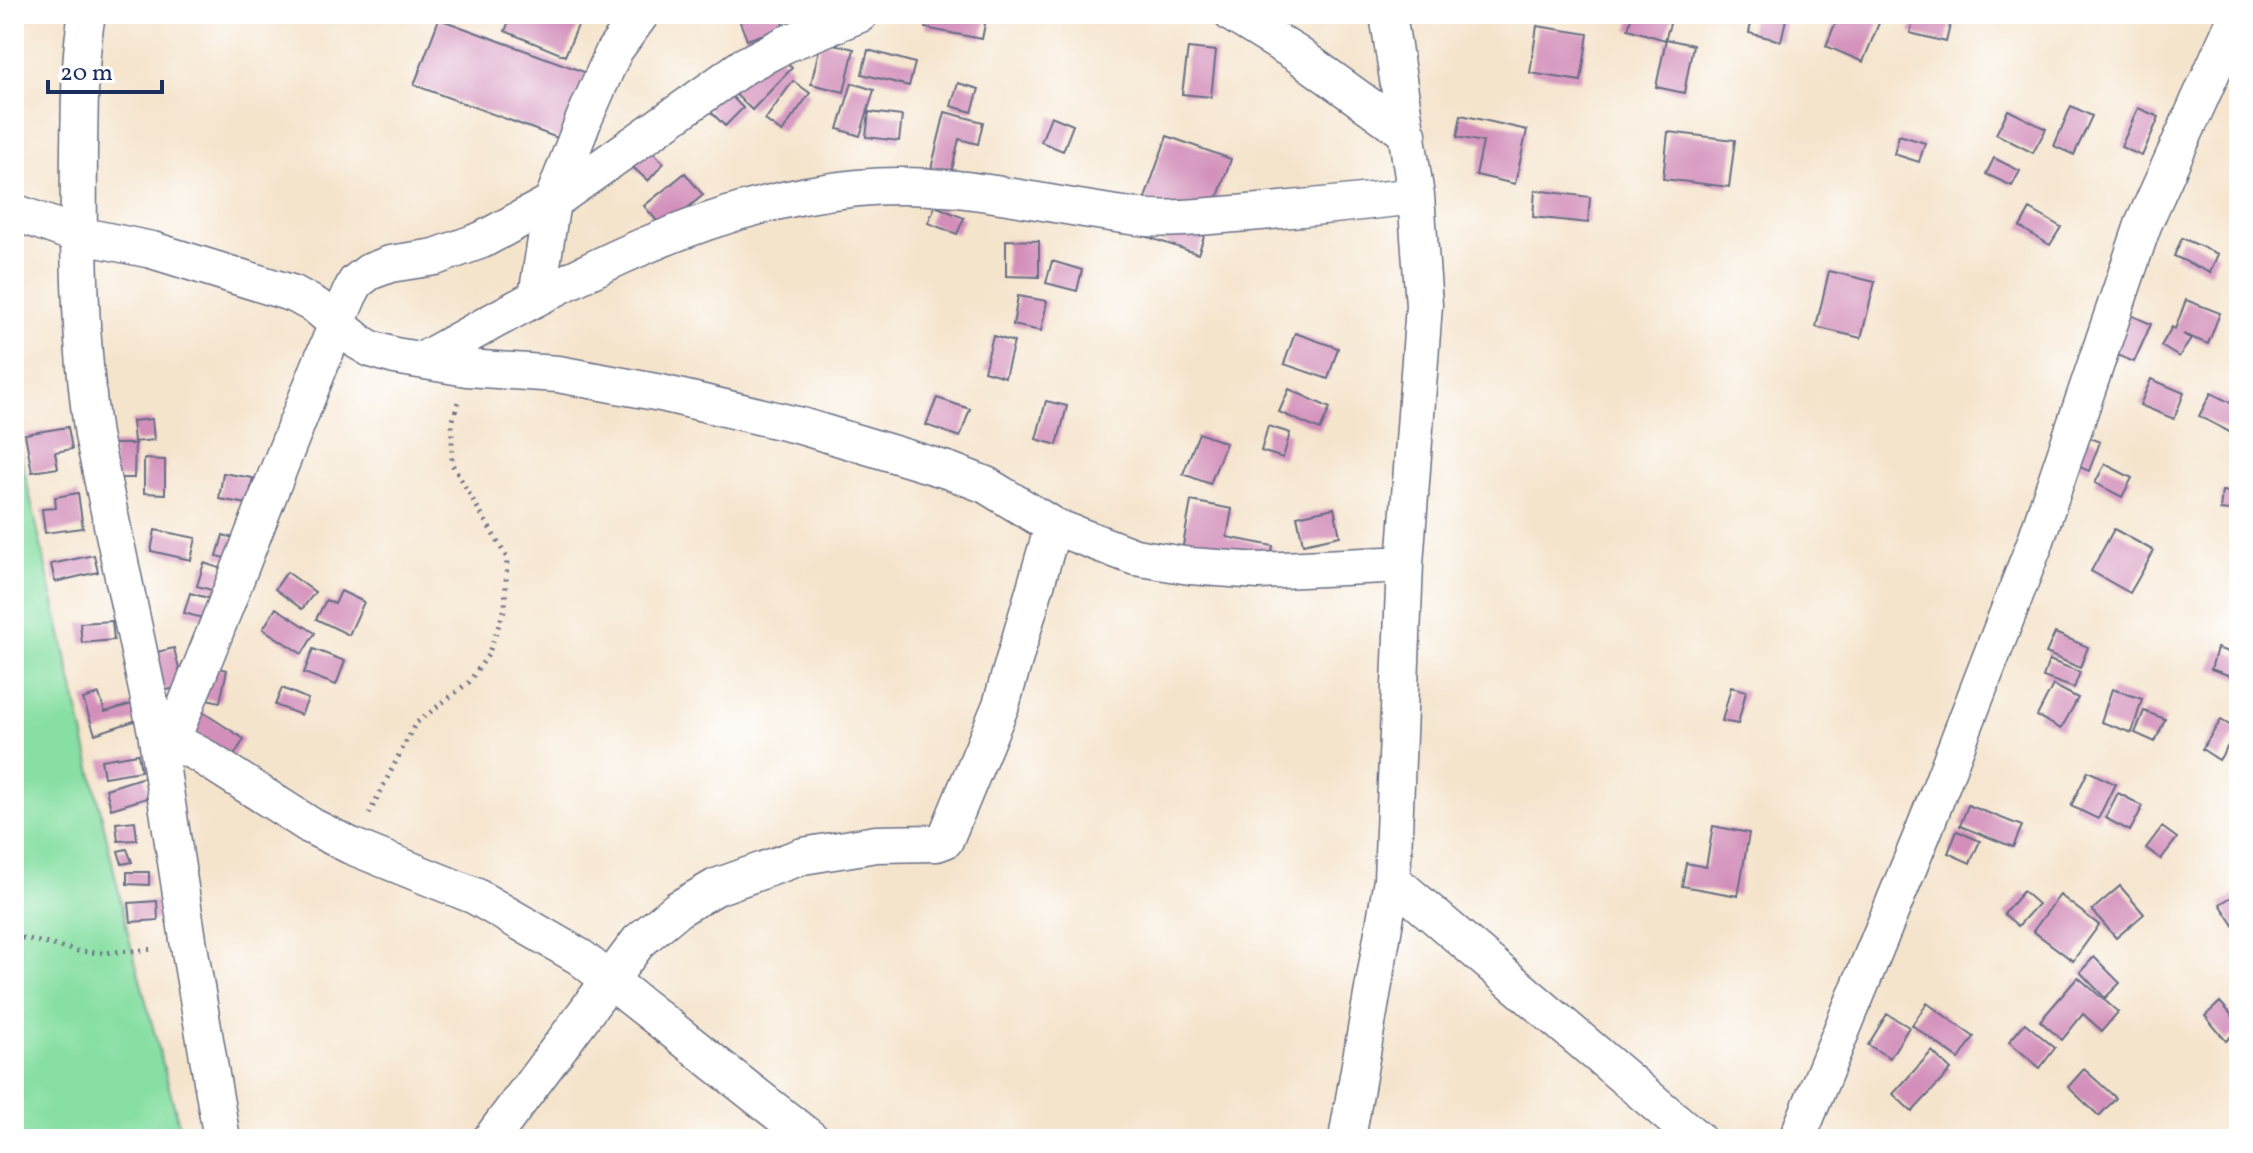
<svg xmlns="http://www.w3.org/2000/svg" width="2253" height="1153" viewBox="0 0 2253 1153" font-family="Vollkorn,serif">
	<rect width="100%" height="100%" fill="#fff"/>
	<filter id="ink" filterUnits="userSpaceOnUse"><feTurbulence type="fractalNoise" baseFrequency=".0125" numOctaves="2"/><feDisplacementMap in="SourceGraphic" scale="16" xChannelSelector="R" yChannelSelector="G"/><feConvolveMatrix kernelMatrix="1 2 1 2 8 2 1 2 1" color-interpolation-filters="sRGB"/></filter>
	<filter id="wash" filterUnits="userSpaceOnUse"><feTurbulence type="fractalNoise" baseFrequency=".006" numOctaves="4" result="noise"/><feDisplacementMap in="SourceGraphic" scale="32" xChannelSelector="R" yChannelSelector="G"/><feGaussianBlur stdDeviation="1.8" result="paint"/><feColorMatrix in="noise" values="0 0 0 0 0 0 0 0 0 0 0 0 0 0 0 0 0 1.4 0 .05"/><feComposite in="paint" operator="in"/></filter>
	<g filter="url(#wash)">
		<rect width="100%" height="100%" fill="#f5e4cc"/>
		<path fill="#87dfa3" stroke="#518780" stroke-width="2" d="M 14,425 L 130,942 L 183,1139 L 14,1139 Z"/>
		<g id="blocks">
			<path fill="#d38fba" d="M 512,14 L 583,14 L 565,56 L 505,31 Z
				M 737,14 L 779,14 L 784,27 L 747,40 Z
				M 928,14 L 987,14 L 982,39 L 925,28 Z
				M 1632,14 L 1673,14 L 1665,40 L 1628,29 Z
				M 1753,14 L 1786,19 L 1781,41 L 1749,33 Z
				M 1839,14 L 1856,14 L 1879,23 L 1863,62 L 1826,46 Z
				M 1915,14 L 1941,14 L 1952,17 L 1946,42 L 1910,33 Z
				M 439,19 L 587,73 L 563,140 L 414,85 Z
				M 1537,26 L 1588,34 L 1581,81 L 1530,73 Z
				M 1666,39 L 1693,45 L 1684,93 L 1656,87 Z
				M 821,41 L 854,49 L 844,92 L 811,84 Z
				M 770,47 L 792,68 L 752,110 L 730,89 Z
				M 1188,48 L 1216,51 L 1211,97 L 1182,94 Z
				M 868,50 L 915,63 L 909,86 L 862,74 Z
				M 793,81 L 810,93 L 782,132 L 765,120 Z
				M 719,83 L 743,108 L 725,126 L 700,101 Z
				M 852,83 L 874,90 L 860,136 L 838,129 Z
				M 958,83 L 979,89 L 972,112 L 951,106 Z
				M 2071,106 L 2092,116 L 2074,155 L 2054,146 Z
				M 2138,108 L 2159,117 L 2142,156 L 2121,147 Z
				M 2008,110 L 2046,129 L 2033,153 L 1996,134 Z
				M 869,112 L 902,116 L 899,141 L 866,137 Z
				M 945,112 L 983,122 L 978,144 L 959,139 L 950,178 L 930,173 Z
				M 1461,115 L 1527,130 L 1515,184 L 1476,175 L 1483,142 L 1457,137 Z
				M 1051,116 L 1073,125 L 1063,151 L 1041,142 Z
				M 1668,132 L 1735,140 L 1729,187 L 1663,179 Z
				M 1899,135 L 1925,143 L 1919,162 L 1894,154 Z
				M 1167,136 L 1231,159 L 1198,254 L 1133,232 Z
				M 639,140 L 664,163 L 648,181 L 623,158 Z
				M 1994,158 L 2020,171 L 2012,186 L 1986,174 Z
				M 685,173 L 703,195 L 663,228 L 644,206 Z
				M 1535,190 L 1590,197 L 1588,223 L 1533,217 Z
				M 935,206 L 964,218 L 957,234 L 928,223 Z
				M 2030,209 L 2061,227 L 2050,245 L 2020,227 Z
				M 2182,238 L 2218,254 L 2210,273 L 2174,256 Z
				M 1006,240 L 1039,241 L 1039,277 L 1006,276 Z
				M 1052,261 L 1082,270 L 1077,291 L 1046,283 Z
				M 1829,271 L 1875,282 L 1861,338 L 1816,327 Z
				M 1018,296 L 1047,301 L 1041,331 L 1013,325 Z
				M 2186,300 L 2220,313 L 2208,344 L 2183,334 L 2191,339 L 2179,357 L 2161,346 L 2172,327 L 2175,329 Z
				M 2113,307 L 2151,324 L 2134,362 L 2096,346 Z
				M 1295,333 L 1338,348 L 1328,379 L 1284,364 Z
				M 993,336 L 1014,342 L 1005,377 L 984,371 Z
				M 2151,379 L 2184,393 L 2174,419 L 2140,405 Z
				M 1289,389 L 1330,408 L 1320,430 L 1279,412 Z
				M 2211,393 L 2239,407 L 2239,437 L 2199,416 Z
				M 937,398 L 970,409 L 960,437 L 926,425 Z
				M 1046,401 L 1067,406 L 1057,445 L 1036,439 Z
				M 152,419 L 154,440 L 134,442 L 132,421 Z
				M 1268,426 L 1290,433 L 1283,458 L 1261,451 Z
				M 68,427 L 72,449 L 55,452 L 58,468 L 32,472 L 25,434 Z
				M 2074,432 L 2100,442 L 2089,471 L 2063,460 Z
				M 1199,433 L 1226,443 L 1210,484 L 1183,474 Z
				M 113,444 L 135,444 L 134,478 L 113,478 Z
				M 144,459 L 165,460 L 165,494 L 144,493 Z
				M 2105,464 L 2132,478 L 2122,497 L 2095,483 Z
				M 223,473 L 253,478 L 248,504 L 219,499 Z
				M 2222,491 L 2239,493 L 2239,512 L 2220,510 Z
				M 78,493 L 83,528 L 45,533 L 42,509 L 56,508 L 55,497 Z
				M 1191,501 L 1232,509 L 1227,537 L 1273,546 L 1269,568 L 1182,551 Z
				M 1334,508 L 1340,536 L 1303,544 L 1297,516 Z
				M 2114,529 L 2154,551 L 2130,593 L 2091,571 Z
				M 155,530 L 196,538 L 191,560 L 151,551 Z
				M 223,535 L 241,540 L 235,561 L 217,556 Z
				M 94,555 L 98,572 L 55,582 L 51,564 Z
				M 204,563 L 228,571 L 222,593 L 197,586 Z
				M 287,572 L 315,592 L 302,609 L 275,589 Z
				M 341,591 L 364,602 L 349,635 L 316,619 L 326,600 L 335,604 Z
				M 190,593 L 215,600 L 210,620 L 184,613 Z
				M 276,608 L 315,633 L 302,654 L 263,629 Z
				M 112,621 L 114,640 L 82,643 L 80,623 Z
				M 2055,633 L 2088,647 L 2080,668 L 2046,653 Z
				M 174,648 L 183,686 L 163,691 L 153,653 Z
				M 2217,648 L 2239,656 L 2239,679 L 2211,669 Z
				M 313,649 L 345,661 L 336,685 L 304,673 Z
				M 2049,660 L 2080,672 L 2074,688 L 2043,677 Z
				M 211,666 L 227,670 L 220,702 L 203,698 Z
				M 2053,685 L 2078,698 L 2061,729 L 2037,716 Z
				M 1731,687 L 1746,691 L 1738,724 L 1722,721 Z
				M 282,688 L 308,699 L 301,715 L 275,705 Z
				M 2112,689 L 2142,699 L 2132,733 L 2101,722 Z
				M 99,694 L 105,712 L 132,704 L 137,720 L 95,734 L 83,699 Z
				M 198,709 L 244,739 L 233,757 L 187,727 Z
				M 2144,711 L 2165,719 L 2155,742 L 2135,733 Z
				M 2221,720 L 2238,730 L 2219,760 L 2202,749 Z
				M 138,754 L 141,771 L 104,777 L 101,760 Z
				M 2088,771 L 2115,784 L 2098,819 L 2071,806 Z
				M 144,777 L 150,797 L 111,809 L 106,789 Z
				M 2118,793 L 2143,806 L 2130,831 L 2105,818 Z
				M 1968,805 L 2022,826 L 2013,847 L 1960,826 Z
				M 135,821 L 137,840 L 118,841 L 116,823 Z
				M 1713,826 L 1749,833 L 1738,896 L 1682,886 L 1686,863 L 1706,867 Z
				M 2162,827 L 2177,838 L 2161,859 L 2146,848 Z
				M 1957,831 L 1980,841 L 1970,863 L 1948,853 Z
				M 127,849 L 132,862 L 122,864 L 118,851 Z
				M 127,872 L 149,872 L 149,885 L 127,884 Z
				M 2120,886 L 2144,914 L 2116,938 L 2092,910 Z
				M 2023,891 L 2038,904 L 2018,926 L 2004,914 Z
				M 2238,893 L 2239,928 L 2237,930 L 2220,904 Z
				M 2060,895 L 2099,925 L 2073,961 L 2033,931 Z
				M 157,901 L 158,920 L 131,922 L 129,903 Z
				M 2094,957 L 2120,983 L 2105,998 L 2080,972 Z
				M 2078,977 L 2118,1012 L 2102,1031 L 2083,1014 L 2062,1040 L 2040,1021 Z
				M 2220,1002 L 2239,1023 L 2239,1029 L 2226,1041 L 2205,1016 Z
				M 1927,1003 L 1974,1037 L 1959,1059 L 1912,1025 Z
				M 1887,1014 L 1909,1027 L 1890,1058 L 1868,1045 Z
				M 2025,1023 L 2055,1048 L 2040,1068 L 2009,1042 Z
				M 1932,1051 L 1951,1070 L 1912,1112 L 1893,1094 Z
				M 2084,1069 L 2116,1098 L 2099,1116 L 2068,1087 Z"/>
		</g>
	</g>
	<g filter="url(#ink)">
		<use href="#blocks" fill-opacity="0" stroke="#676e84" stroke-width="2"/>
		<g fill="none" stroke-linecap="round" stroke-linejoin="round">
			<g stroke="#676e84" stroke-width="39">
				<path id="minor" d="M 87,14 C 79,58 80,104 79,148 C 78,243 79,340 93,435 L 156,732 L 189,946 L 222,1139
					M 1232,14 L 1297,54 L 1408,134
					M 14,212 L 78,235 L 152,250 L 294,294 L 316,306 L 359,342 L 371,349 L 395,356 L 467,368 L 558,374 L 661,393 L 801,426 L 950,471 L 986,485 L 1053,526 L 1135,557 L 1190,566 L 1259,571 L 1405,564
					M 537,296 L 552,202 L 584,119 L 614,51 L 641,14
					M 423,360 C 560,284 699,203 858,188 C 953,178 1045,206 1139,217 C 1170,221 1205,216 1236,214 C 1296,209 1356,203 1416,196
					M 156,732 L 202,756 L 311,826 L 351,846 L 475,896 L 580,957 L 811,1139
					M 172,739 C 233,591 287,442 349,295 L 356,282 L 369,272 L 390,264 L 435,257 L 482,240 L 552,202 L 744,66 L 786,44 L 860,14
					M 1392,880 L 1697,1139
					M 491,1139 L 639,941 L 678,909 L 716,887 L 803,856 L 876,844 L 937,843 L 945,840 L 1001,705 L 1053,526
					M 1347,1139 L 1392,880 L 1405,564 L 1424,305 L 1416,196 L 1388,14
					M 1797,1139 L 1924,830 L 2035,543 L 2143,225 L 2238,14"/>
			</g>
			<path stroke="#676e84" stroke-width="5" stroke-dasharray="2 6" stroke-linecap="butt" d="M 369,814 L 415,724 L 469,682 L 488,655 L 505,608 L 507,558 L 452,464 L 452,424 L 458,402
				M 14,936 L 78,951 L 103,953 L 155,949"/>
			<use href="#minor" stroke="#fff" stroke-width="36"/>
		</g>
	</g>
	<rect width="2253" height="1153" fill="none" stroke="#fff" stroke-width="48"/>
	<path d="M48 80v12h114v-12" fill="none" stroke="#1b2f5e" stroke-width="4"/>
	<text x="60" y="80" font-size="24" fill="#1b2f5e" stroke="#ffffff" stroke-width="6" paint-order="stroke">20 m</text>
</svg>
